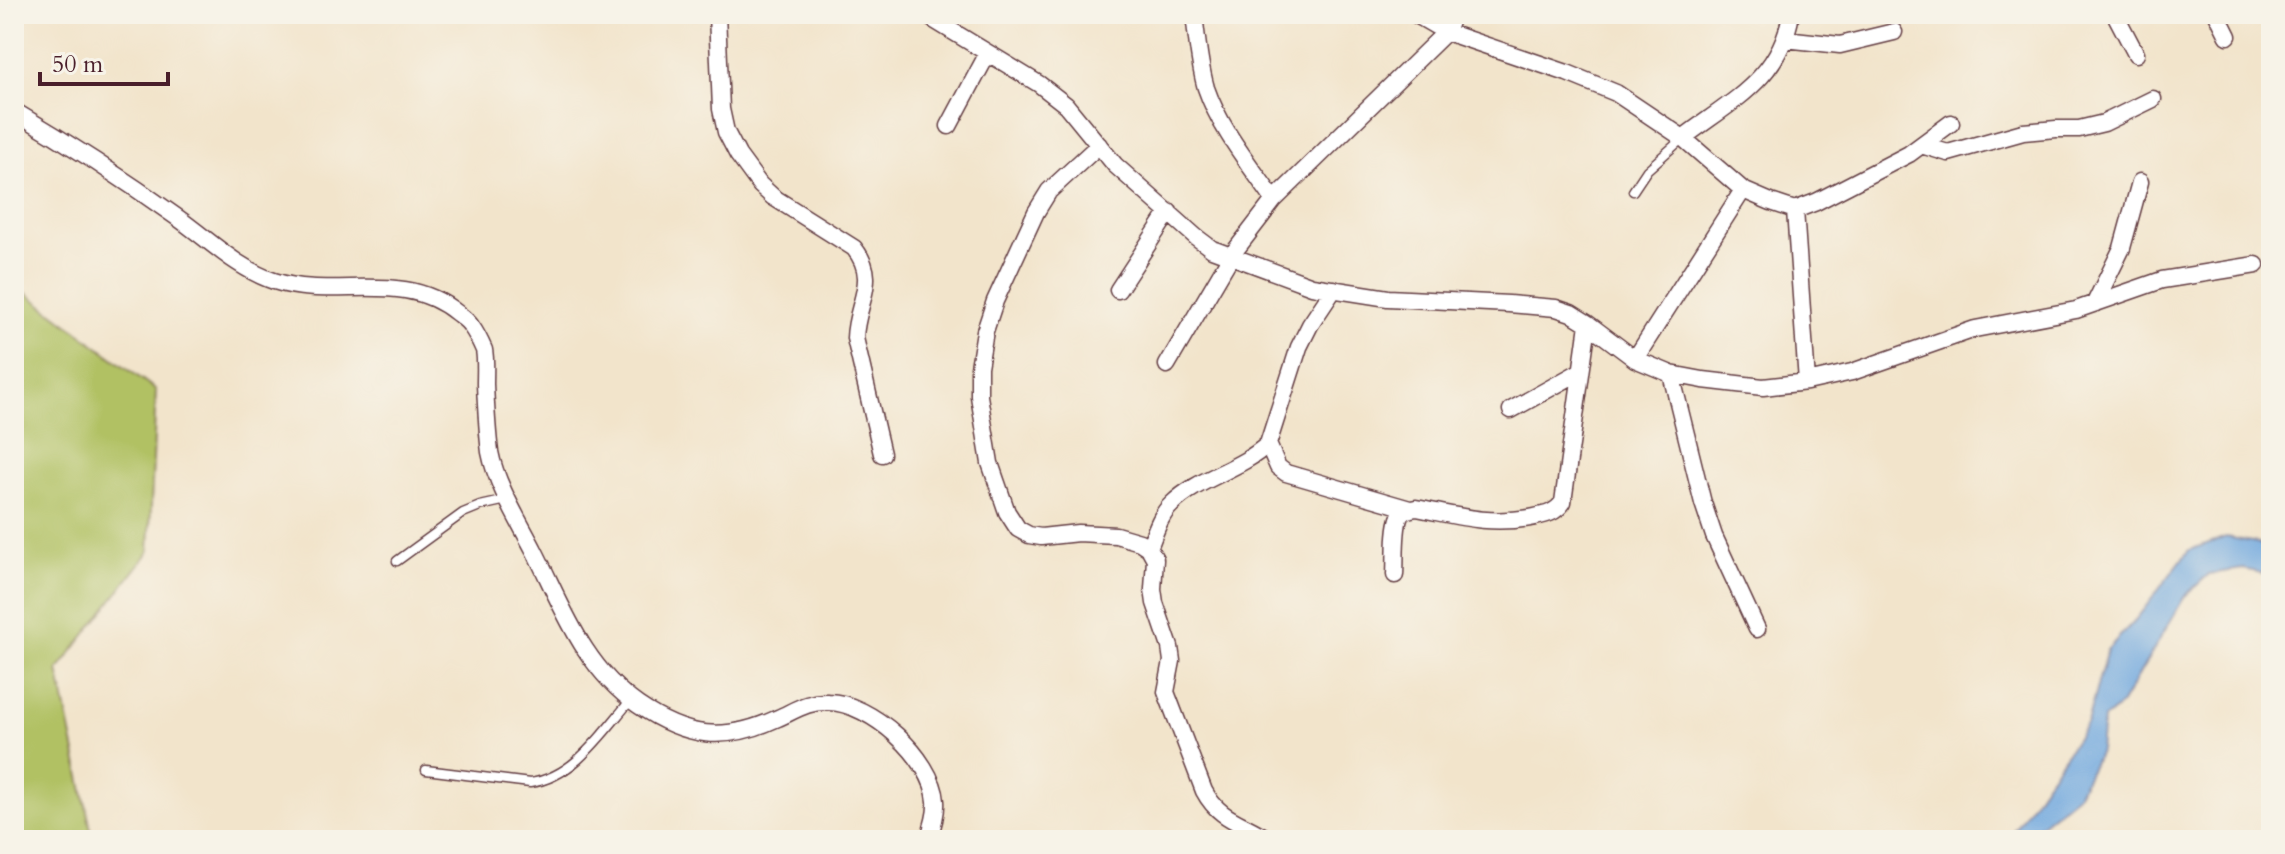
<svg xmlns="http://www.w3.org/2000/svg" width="2285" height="854" viewBox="0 0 2285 854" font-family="Cardo,serif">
	<rect width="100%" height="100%" fill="#f7f3e8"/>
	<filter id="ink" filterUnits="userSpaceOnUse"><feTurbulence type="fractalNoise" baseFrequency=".0125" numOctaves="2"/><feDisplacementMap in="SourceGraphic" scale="16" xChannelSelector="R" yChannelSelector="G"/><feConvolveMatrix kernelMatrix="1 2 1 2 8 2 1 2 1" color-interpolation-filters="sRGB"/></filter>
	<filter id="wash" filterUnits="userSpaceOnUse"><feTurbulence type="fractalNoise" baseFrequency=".006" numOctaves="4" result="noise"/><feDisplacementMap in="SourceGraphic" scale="32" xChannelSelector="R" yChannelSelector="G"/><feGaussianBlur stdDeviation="1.8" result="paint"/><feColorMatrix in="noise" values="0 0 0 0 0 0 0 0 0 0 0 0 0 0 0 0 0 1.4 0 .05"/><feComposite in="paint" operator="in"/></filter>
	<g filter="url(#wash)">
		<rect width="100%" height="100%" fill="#f2e4cb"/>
		<path fill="#b1c164" stroke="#7e7048" stroke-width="2" d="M 14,284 L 156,390 L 149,552 L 58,670 L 93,840 L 14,840 Z"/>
		<path fill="#70a7de" stroke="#5d6384" stroke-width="2" d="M 2226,537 L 2257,543 L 2271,549 L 2271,575 L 2243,569 L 2209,574 L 2185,596 L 2121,705 L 2103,719 L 2100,750 L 2077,795 L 2028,835 L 2026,840 L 2007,840 L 2087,723 L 2107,650 L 2137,618 L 2189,550 Z"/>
	</g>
	<g filter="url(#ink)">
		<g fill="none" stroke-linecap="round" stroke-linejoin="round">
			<g stroke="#633d43" stroke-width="11">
				<path id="service" d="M 1633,191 L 1647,170 L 1683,138
					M 397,561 L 463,513 L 480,506 L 507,500
					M 426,770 L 530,783 C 575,777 603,732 631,700"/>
			</g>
			<g stroke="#633d43" stroke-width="19">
				<path id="minor" d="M 717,14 L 721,109 L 726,132 L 738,155 L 760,185 L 773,197 L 854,248 C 880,280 856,302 855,338 L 882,454
					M 924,14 L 1039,84 L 1066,105 L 1115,165 L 1196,237 L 1212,249 L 1312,286 L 1388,298 L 1509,304 L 1556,308 L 1571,313 L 1587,323 L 1635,359 L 1671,374 L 1703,380 L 1763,387 L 1807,382 L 1852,372 L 1975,329 L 2076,310 L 2162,280 L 2256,265
					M 1194,14 C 1197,39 1199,64 1206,88 C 1220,129 1250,165 1274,200
					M 1415,14 L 1446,32 L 1567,73 L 1616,93 L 1683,138 L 1743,190 L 1771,202 L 1795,210 L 1816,202 L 1909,154 L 1951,123
					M 2115,14 L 2136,54
					M 2217,14 L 2228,36
					M 2270,14 L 2271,17
					M 627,15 L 627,14
					M 1785,39 L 1840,45 L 1894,32
					M 14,111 C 70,144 125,180 178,218 C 209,240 238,269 274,281 C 335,301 403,268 457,313 C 462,317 468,321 471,326 C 476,333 481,343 484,350 C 486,360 485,374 485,384 C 486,407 487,429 490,452 C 496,484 519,521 534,550 C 563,607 583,667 638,705 C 686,738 725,743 778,718 C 796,710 808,701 828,702 C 870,702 933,758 936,801 C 937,813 932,829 928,840
					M 949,126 L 988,53
					M 1683,138 C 1731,101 1780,79 1791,14
					M 1099,145 L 1049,191 L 1036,212 L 995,301 L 985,331 L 979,367 L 979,396 L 990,463 L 1007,512 L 1018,529 L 1029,535 L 1041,537 L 1078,533 L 1116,535 L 1140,542 L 1149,548 L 1155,559 L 1153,589 L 1155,603 L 1170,647 L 1172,661 L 1166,692 L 1204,791 C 1220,821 1243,822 1269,840
					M 1921,145 L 1948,153 L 2023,132 L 2056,129 L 2079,129 L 2104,123 L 2153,99
					M 1795,210 L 1807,382
					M 1118,290 L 1169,212
					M 2095,303 L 2122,248 L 2140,182
					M 1635,359 L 1743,190
					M 1167,365 L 1231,256 L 1274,200 L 1446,32 L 1453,14
					M 1671,374 L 1703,503 L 1714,536 L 1757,629
					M 1511,410 L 1581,371
					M 1268,444 L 1278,467 L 1286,473 L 1410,509
					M 1149,548 C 1155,533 1160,515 1172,504 C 1198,478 1240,470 1268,444 L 1299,347 L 1310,325 L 1334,289
					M 1395,575 C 1396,561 1394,529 1400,516 C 1403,510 1410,509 1416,508 C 1459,516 1486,525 1530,518 C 1544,515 1555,514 1563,502 L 1588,324"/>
			</g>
			<use href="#service" stroke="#fff" stroke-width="8"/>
			<use href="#minor" stroke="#fff" stroke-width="16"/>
		</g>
	</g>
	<rect width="2285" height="854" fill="none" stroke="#f7f3e8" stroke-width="48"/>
	<path d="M40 72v12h128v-12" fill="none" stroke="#4a1f2b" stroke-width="4"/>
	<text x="52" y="72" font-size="24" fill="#4a1f2b" stroke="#f7f3e8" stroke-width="6" paint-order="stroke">50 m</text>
</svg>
